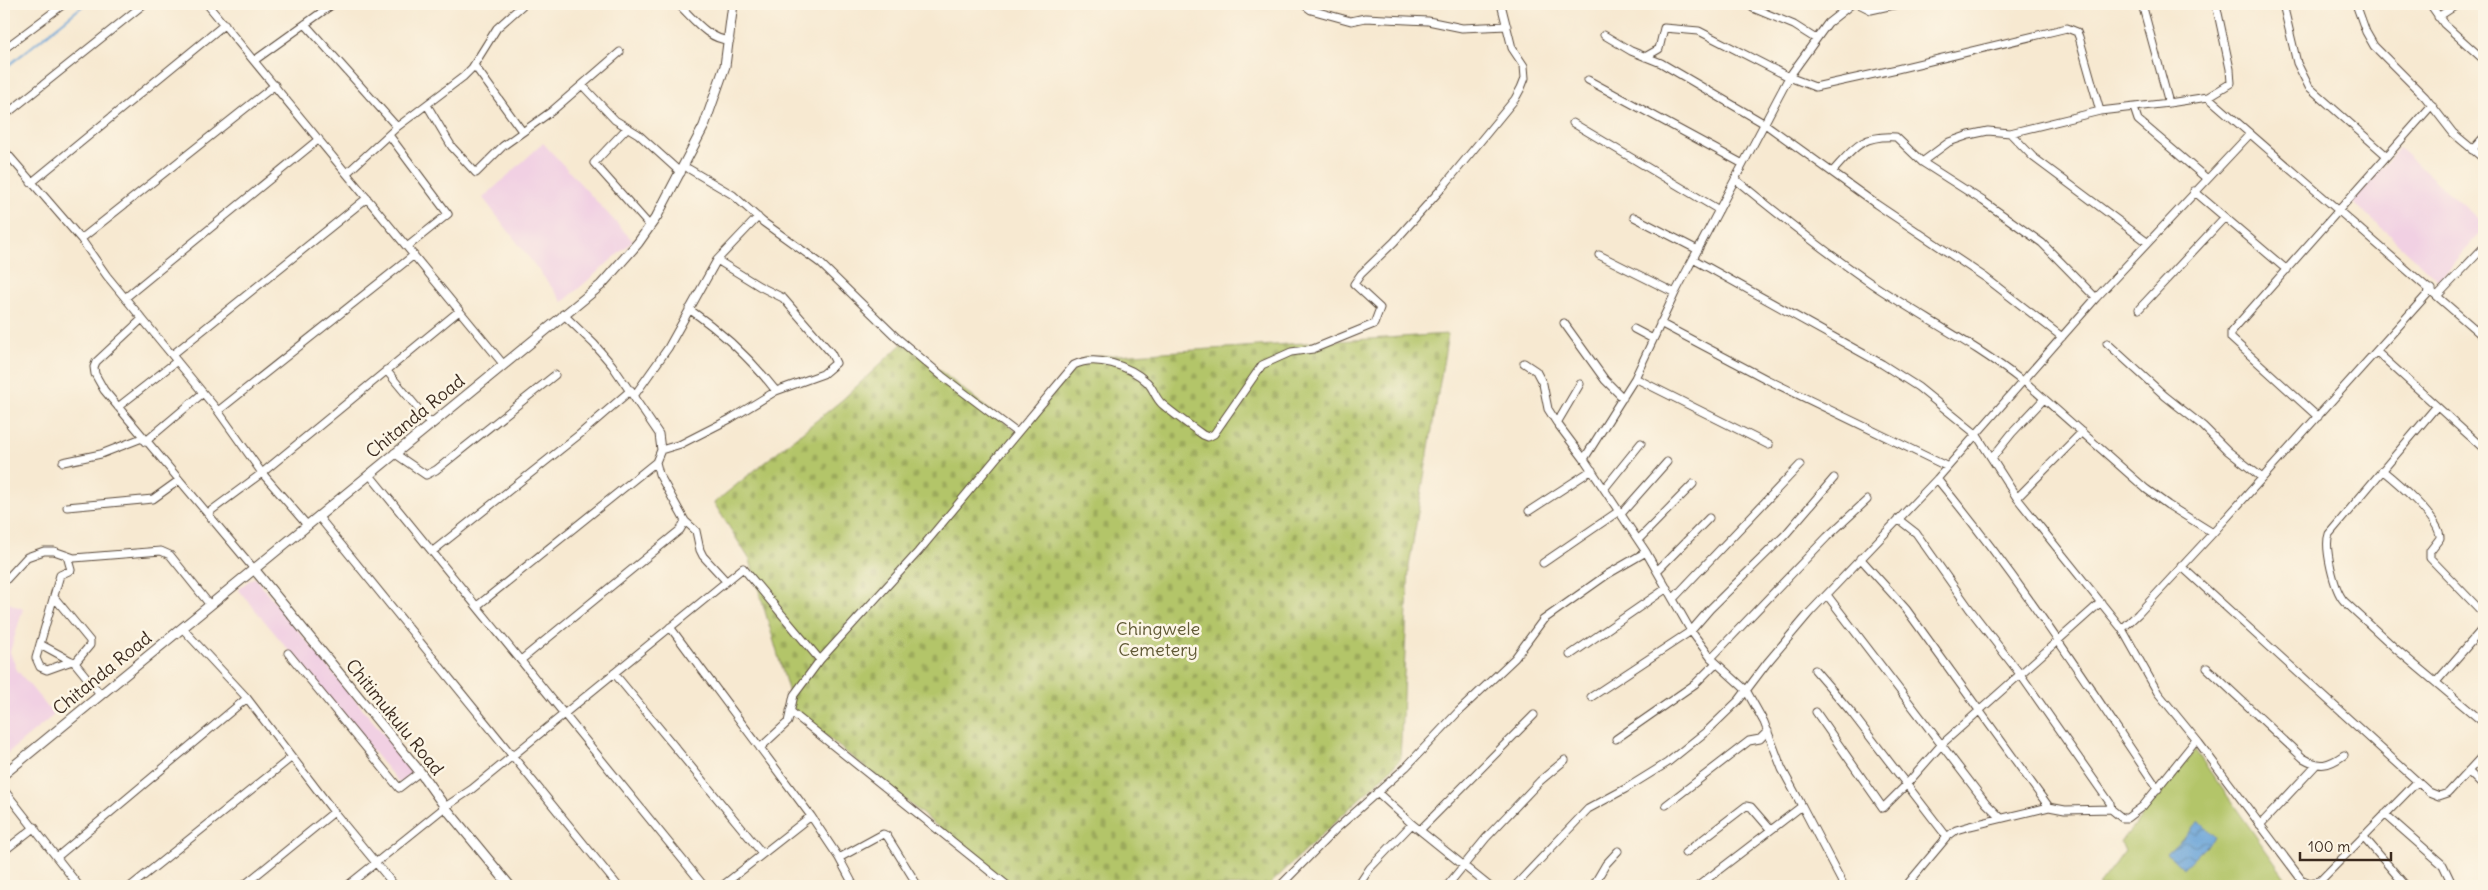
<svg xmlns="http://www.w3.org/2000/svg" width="2488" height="890" viewBox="0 0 2488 890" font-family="Delius,sans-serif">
	<defs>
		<pattern id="cemetery-stones" width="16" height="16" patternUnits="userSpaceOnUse" patternTransform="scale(1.25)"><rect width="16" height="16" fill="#b3c569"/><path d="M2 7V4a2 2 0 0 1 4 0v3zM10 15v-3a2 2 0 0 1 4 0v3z" fill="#9ba95b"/></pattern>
		<pattern id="water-waves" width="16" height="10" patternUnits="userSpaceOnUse" patternTransform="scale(1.25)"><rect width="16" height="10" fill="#67a3d8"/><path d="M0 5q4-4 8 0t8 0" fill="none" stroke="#5685af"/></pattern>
	</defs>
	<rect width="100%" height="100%" fill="#fcf5e5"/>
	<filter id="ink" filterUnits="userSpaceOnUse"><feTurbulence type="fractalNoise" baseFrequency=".02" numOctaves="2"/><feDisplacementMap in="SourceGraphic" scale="10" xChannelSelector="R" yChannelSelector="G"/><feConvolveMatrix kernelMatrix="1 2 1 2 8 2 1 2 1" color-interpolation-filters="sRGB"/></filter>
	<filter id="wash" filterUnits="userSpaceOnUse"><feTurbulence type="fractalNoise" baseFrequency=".0096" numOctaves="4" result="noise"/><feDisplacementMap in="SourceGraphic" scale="20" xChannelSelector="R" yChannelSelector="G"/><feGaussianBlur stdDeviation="1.12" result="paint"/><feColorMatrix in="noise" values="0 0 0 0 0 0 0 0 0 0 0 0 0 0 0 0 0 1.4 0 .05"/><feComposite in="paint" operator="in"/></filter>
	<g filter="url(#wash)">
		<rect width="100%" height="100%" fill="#f7e9d1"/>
		<path fill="#f1d0e3" d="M 543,143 L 633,241 L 563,302 L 483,198 Z
			M 2399,148 L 2484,224 L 2484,228 L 2439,281 L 2352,201 Z
			M 254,577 L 414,771 L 400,784 L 238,589 Z
			M 4,601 L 23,609 L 10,652 L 17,670 L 54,715 L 4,756 Z"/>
		<path fill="#b3c569" stroke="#777844" d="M 2195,750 L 2291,886 L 2098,886 L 2125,851 L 2121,842 Z"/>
		<path fill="url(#cemetery-stones)" stroke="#777844" d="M 1448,334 L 1409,566 L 1400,760 L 1268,886 L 1011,886 L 794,710 L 750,560 L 714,503 L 842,400 L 904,342 L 1018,433 L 1085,357 Z"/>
		<path fill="url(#water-waves)" stroke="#51667b" d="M 2200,822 L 2215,837 L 2183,869 L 2167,853 Z"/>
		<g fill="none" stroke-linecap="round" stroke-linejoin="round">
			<path stroke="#67a3d8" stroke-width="2" d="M 4,69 L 85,4"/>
		</g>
	</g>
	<g filter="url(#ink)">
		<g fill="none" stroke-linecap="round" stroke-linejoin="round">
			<g stroke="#574739" stroke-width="9">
				<path id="minor" d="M 207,4 L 504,365
					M 678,4 C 692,17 709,41 730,40
					M 1303,4 L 1311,10 L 1351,21 L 1365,18 L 1428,21 L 1462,28 L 1507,26
					M 1749,4 L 1753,8 L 1794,25 L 1816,39
					M 1859,4 L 1871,10 L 1898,4
					M 2142,4 L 2169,103 L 2208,97 L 2231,83 L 2230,69 L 2216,4
					M 2283,4 L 2297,63 L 2309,87 L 2387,156
					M 2356,4 L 2366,32 L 2374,46 L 2425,97 L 2453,133 L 2484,159
					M 2430,4 L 2444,24 L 2484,60
					M 2438,17 L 2458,4
					M 305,24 L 397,127 L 347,173
					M 1604,35 L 1631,51 L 1661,63 L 1765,124 L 1876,204 L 1986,278 L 2062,337
					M 4,49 L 64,4
					M 1645,57 L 1659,49 L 1664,28 L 1699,31 L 1789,77 L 1815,87 L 1897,69 L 2067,28 L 2077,32 L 2079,37 L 2100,111
					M 255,60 L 333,4
					M 474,65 L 522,131
					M 1588,80 L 1743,164
					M 582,85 L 615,120 L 638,134 L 681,173
					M 2208,97 L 2484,337
					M 427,105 L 452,147 L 476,173 L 503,146 L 552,111 L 620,52
					M 2134,108 L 2138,120 L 2206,178
					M 4,116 L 144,4
					M 1573,123 L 1719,210
					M 397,127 L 463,77 L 472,68 L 497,28 L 524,4
					M 627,128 L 594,163 L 650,226
					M 2010,133 L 2033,157 L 2147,242
					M 389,135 L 448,214 L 407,247
					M 4,150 L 81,239 L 107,276 L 218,411 L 262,473 L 307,525
					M 2472,150 L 2484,137
					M 1922,162 L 1949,142 L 1969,135 L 1988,131 L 2010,133 L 2100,111 L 2169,103
					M 689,169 L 733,195 L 763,222 L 820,263 L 896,337 L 942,376 L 1016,432
					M 1833,171 C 1854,148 1861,135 1896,137 L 1922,162 L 1983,201 L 2042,243 L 2096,298
					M 1735,179 C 1780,216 1824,251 1872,284 C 1921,317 1975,344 2022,381
					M 31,183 L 225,24
					M 2194,191 L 2287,270
					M 1634,217 L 1698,250
					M 81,239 L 275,85
					M 1599,255 L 1675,293
					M 1693,259 L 1882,364 L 1918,387 L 1976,434 L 2017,498 L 2122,629 L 2158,693 L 2199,743 L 2301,879 L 2310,883 L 2320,881 L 2417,782
					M 2438,295 L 2484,247
					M 125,298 L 319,139
					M 689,309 C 722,332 751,359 776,391
					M 2139,309 L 2224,218
					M 563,314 L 594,344 L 612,365 L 659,434 L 661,450 L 656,462 L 659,474 L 685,521 L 696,531 L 700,550 L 703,556 L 726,581
					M 142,319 L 96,362 L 94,367 L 95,374 L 104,390 L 254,569
					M 1564,323 L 1605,380 L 1623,398
					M 1660,323 L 1768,380 L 1946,466
					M 1634,329 L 1653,339
					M 2107,343 L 2165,396 L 2203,426 L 2228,451 L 2261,477
					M 2377,352 L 2484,449
					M 172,355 L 367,198
					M 1524,363 L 1536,371 L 1543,384 L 1548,409 L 1557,423 L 1584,459 L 1646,552 L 1691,631 L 1711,658 L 1746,690 L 1764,722 L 1782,769 L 1802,806
					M 386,370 L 430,423
					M 1635,378 L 1769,445
					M 2023,380 L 2146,489 L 2168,505 L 2213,533
					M 634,396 L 668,348 L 717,260 L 758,217
					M 118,407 L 177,361
					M 2436,407 L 2329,534 C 2324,547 2334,590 2344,601 L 2396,649 L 2484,723
					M 218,411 L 414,255
					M 2318,417 L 2231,338 L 2231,332 L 2432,105
					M 1557,423 L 1580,384
					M 145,442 L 203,393
					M 661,450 L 681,444 L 730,419 L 776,391 L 823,374 L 836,363 L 831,353 L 783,298 L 759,286 L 717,260
					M 394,453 L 426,475 L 436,470 L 555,375
					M 1992,458 L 2012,433 L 2044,399
					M 1584,459 L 1635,378 L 1675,293 L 1789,77 L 1828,23 L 1852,4
					M 63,462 L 101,454 L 142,438
					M 2382,470 C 2397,482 2441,520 2440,538 L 2430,551 L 2430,558 L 2484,614
					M 369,474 L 704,886
					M 1937,479 C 2018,576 2087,684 2158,789
					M 1604,489 L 1641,443
					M 2017,498 L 2082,432
					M 67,507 L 153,499 L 178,481
					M 1529,511 L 1592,470
					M 208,513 L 262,473 L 459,311
					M 1621,514 L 1667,462
					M 318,516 L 618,886
					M 1898,519 L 1916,533 L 1969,608 L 2020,674 L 2110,803 L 2111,809
					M 1638,540 L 1693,484
					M 433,551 L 580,434 L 631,390
					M 67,556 L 71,570 L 60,575 L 36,658 L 40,667 L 47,670 L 72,661
					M 1860,558 L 1906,609 L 2049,807
					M 1543,563 L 1619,511
					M 2181,566 L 2429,792 L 2439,796 L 2448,793 L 2484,754
					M 1657,571 L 1709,518
					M 4,582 L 27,557 L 44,551 L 54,551 L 74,558 L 161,551 L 170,555 L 210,605
					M 1827,595 L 1986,803 L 2000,817
					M 54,597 L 90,641 L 90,645 L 75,663
					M 1673,599 L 1800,465
					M 477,606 L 656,462
					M 670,627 L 811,816 L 839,858 L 854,886
					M 182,628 L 247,698 L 334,812 L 395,886
					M 2122,629 L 2138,614 L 2213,533 L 2432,289
					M 40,644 L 75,663 L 101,695
					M 288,653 L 399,788 L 420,772
					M 1570,655 L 1667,588
					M 1711,658 L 1827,537 L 1867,500
					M 521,660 L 680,530 L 685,521
					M 2207,668 L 2303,758 C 2320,768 2328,766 2344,755
					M 1815,670 L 1851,712 L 1947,837
					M 614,673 L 762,853
					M 2436,682 L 2484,627
					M 1591,697 L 1691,631 L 1710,609 L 1785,535 L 1834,478
					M 790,711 L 1008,886
					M 1816,712 L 1883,808 L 1906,785 L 1942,744 L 2101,602
					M 1616,739 L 1695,684 L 1716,663
					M 760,748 L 788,722 L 794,695 L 820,660 L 918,552 L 1074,365 C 1095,354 1130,366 1147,382 C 1154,389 1155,398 1162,404 C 1175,415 1189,425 1203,435 L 1208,437 L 1214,434 L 1262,365 L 1291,352 L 1313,349 L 1374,324 L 1380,308 L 1354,284 L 1361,274 L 1394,242 L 1442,188 L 1515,99 L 1521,88 L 1525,78 L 1524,66 L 1512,48 L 1501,4
					M 2468,771 L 2484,787
					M 4,790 L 79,886
					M 1377,792 L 1412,824 L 1489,886
					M 1666,805 L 1749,741 L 1760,739 L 1768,731
					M 2385,814 L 2443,865 L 2453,886
					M 2260,825 L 2315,766
					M 1420,830 L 1534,715
					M 2363,836 L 2406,886
					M 4,851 L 35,827
					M 1685,853 L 1746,806 L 1751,807 L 1770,829
					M 57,857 L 247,698
					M 839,858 L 883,834 L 887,836 L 918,886
					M 131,886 L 292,757
					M 243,886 L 334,812
					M 347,886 L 445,807 L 472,789 L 743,568 L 820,660
					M 722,886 L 811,816
					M 1280,886 L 1335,830 L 1406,767 L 1459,711 L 1515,658 L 1543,620 L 1608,574 L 1646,552
					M 1358,886 L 1370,868 L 1412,824
					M 1447,886 L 1486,838 L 1540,781 L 1565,760
					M 1515,886 L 1588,809 L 1625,789 L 1667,763 L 1708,730 L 1739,700 L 1767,663 L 1810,612 L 1937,479 L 2096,298 L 2250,134
					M 1593,886 L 1606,864 L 1618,851
					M 1698,886 L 1802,806 L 1844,886
					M 1906,886 L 1947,837 L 1956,830 L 1970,826 L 2049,807 L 2065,810 L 2111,809 L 2122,818 L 2127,818 L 2143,806 L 2196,740"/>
			</g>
			<g stroke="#574739" stroke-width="11">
				<path id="tertiary" d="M 254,569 L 420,772 L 445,807 L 510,886
					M 4,774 L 601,285 L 638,243 L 657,216 L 704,126 L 725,66 L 733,4"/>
			</g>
			<use href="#minor" stroke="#fff" stroke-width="7"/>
			<use href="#tertiary" stroke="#fff" stroke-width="9"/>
		</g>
	</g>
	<g text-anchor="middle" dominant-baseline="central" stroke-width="5" stroke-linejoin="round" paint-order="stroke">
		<g font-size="18" fill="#3b2a1e" stroke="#fcf5e5">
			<text transform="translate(415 416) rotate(-39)">Chitanda Road</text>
			<text transform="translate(102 673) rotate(-39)">Chitanda Road</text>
			<text transform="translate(395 717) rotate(51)">Chitimukulu Road</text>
		</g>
		<g font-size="18" fill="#5f5834" stroke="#fcf5e5">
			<text x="1158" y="628">Chingwele<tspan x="1158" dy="21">Cemetery</tspan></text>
		</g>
	</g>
	<rect width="2488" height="890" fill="none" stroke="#fcf5e5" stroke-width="20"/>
	<path d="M2300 852v8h91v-8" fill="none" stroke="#3b2a1e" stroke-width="2.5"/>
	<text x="2308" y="852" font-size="15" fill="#3b2a1e" stroke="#fcf5e5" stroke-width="4" paint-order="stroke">100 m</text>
</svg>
